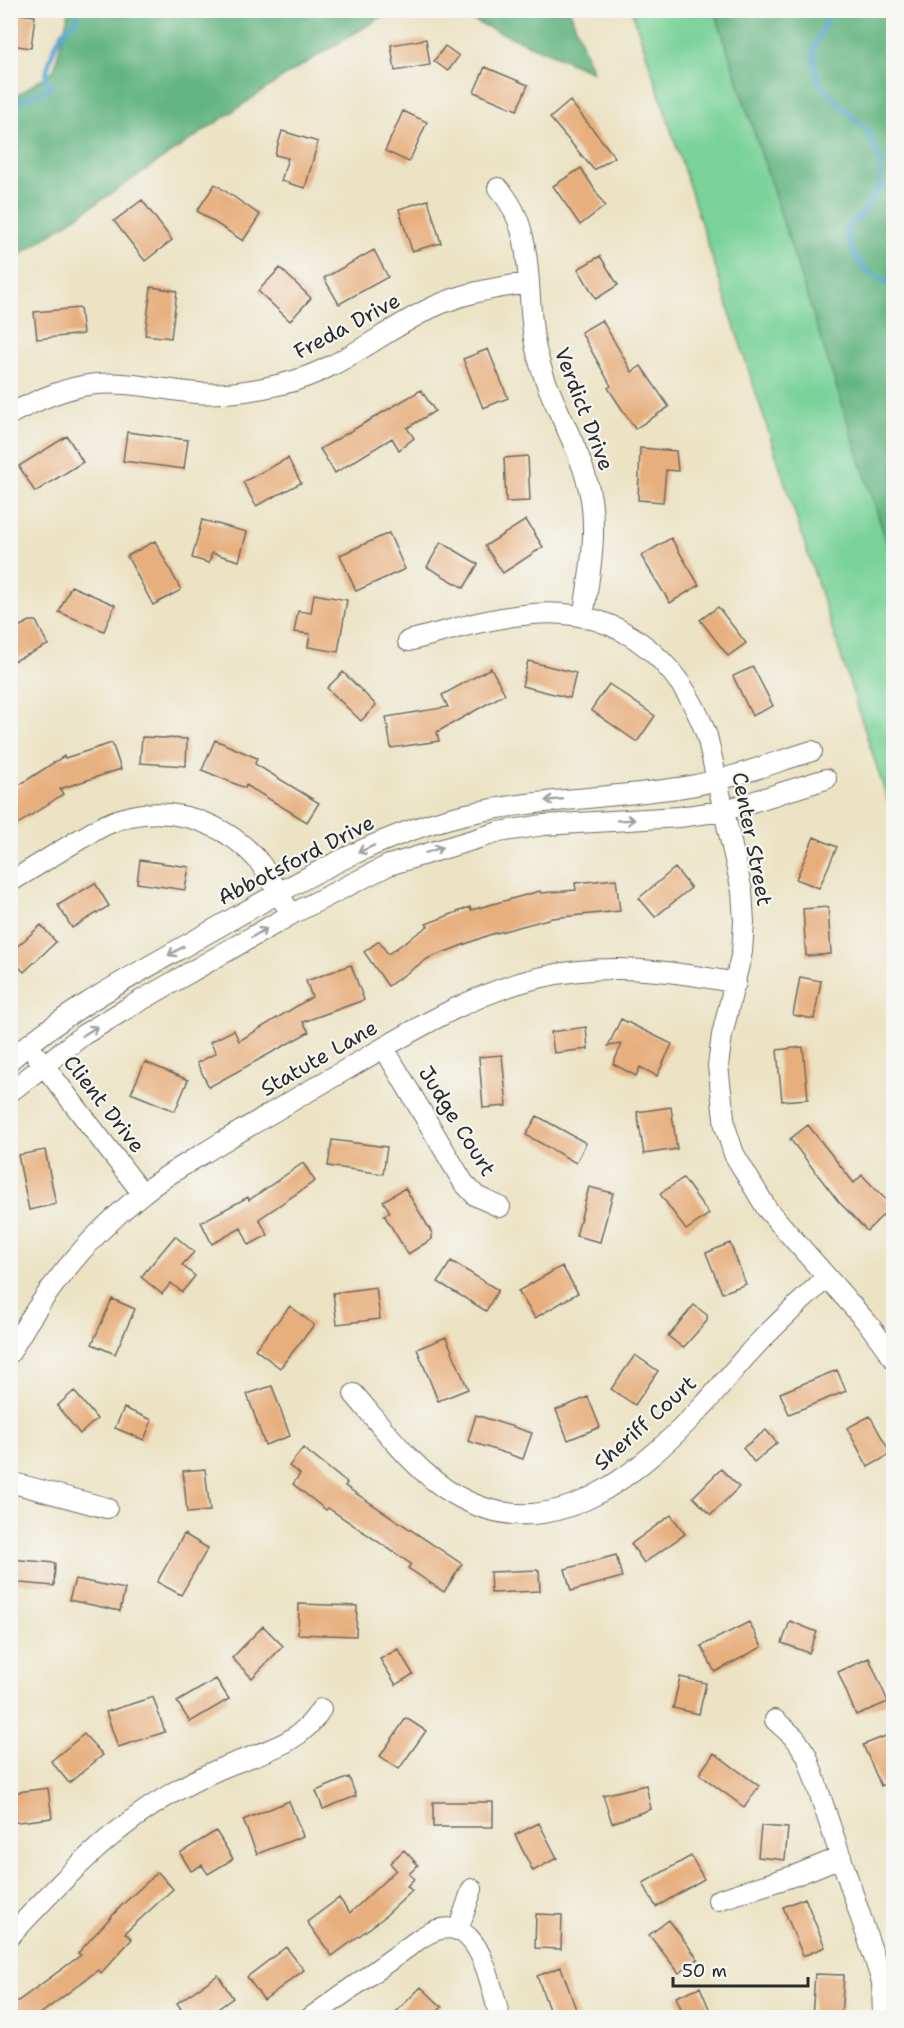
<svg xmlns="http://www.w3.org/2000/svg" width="904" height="2028" viewBox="0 0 904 2028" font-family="'Shantell Sans',sans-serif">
	<rect width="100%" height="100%" fill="#f6f6f2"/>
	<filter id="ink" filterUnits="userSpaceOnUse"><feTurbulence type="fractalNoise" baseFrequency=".0167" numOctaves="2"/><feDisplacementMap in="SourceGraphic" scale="12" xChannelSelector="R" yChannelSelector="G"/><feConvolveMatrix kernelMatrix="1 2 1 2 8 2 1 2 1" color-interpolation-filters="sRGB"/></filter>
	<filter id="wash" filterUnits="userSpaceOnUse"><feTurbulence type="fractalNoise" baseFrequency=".008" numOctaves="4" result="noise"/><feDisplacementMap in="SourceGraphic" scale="24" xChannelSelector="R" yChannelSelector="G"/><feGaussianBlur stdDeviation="1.35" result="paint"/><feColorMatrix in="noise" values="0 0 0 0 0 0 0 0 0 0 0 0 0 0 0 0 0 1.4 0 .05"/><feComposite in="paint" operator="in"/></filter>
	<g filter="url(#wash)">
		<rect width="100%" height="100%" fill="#ece3c4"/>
		<path fill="#79d298" stroke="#527e62" stroke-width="1.5" d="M 632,11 L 893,11 L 893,817 L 660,96 Z"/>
		<path fill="#62b480" stroke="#467056" stroke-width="1.5" d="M 69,11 L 69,10 L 391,11 L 288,74 L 11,261 L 11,100 L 54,70 Z
			M 450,11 L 570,11 L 593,72 Z
			M 715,11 L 893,11 L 893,562 Z"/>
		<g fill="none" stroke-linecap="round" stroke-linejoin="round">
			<path stroke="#52a3cc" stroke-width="5" d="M 831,10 L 813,51 L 819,84 L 868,132 L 881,162 L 880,186 L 866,209 L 846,231 C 852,254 861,273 885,280 L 894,293
				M 10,105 L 52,88 L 45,80 C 49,60 57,31 75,22 L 79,10
				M 880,186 L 894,186"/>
		</g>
		<g id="blocks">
			<path fill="#e7af7e" d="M 10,13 L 35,16 L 31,48 L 10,45 Z
				M 426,39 L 430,65 L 395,71 L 391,45 Z
				M 445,46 L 459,56 L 448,71 L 434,61 Z
				M 485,67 L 528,85 L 517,110 L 474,92 Z
				M 570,101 L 615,157 L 594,170 L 550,118 Z
				M 403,111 L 427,122 L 409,162 L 385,151 Z
				M 282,131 L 318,142 L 305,188 L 281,181 L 288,158 L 275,155 Z
				M 581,168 L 605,206 L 580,225 L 553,186 Z
				M 215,184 L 260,215 L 243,241 L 197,211 Z
				M 142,200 L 172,240 L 145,261 L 114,221 Z
				M 428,200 L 441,243 L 412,251 L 399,209 Z
				M 374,250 L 388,277 L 339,304 L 324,278 Z
				M 600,256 L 618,285 L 596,299 L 578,269 Z
				M 280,268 L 311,298 L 290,321 L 258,291 Z
				M 151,287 L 177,291 L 171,338 L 145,335 Z
				M 80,308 L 83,334 L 37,339 L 34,312 Z
				M 602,320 L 632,372 L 641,366 L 669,407 L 635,429 L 608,388 L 611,386 L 581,332 Z
				M 488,349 L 508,398 L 483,408 L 463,359 Z
				M 421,390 L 435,411 L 407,428 L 414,438 L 399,450 L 392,438 L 335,473 L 320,449 Z
				M 127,432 L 188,440 L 184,469 L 123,461 Z
				M 67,436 L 83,462 L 35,492 L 19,466 Z
				M 640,448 L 676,451 L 678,471 L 666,470 L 663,502 L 638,500 Z
				M 528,456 L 530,501 L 506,502 L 504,458 Z
				M 288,458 L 301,483 L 256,506 L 243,482 Z
				M 202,520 L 247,532 L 239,561 L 212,553 L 209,563 L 192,558 Z
				M 526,520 L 543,547 L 503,573 L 485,546 Z
				M 389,533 L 405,569 L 356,591 L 340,555 Z
				M 671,538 L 699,585 L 670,603 L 641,556 Z
				M 155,541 L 181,590 L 153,605 L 127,556 Z
				M 441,542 L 478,564 L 464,588 L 427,567 Z
				M 71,586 L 115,605 L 104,631 L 59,612 Z
				M 314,594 L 347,600 L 338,652 L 308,647 L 310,634 L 294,632 L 298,611 L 311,613 Z
				M 718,607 L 746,643 L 728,656 L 700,620 Z
				M 30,621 L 36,621 L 48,645 L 10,663 L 10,631 Z
				M 528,661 L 576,673 L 570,698 L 522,686 Z
				M 753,667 L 773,706 L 752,716 L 733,676 Z
				M 491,668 L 505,694 L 437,732 L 439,741 L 391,748 L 386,717 L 448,707 L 442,695 Z
				M 343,672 L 376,705 L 361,721 L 327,688 Z
				M 609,684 L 655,716 L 637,742 L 591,710 Z
				M 142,737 L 187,739 L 186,766 L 140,763 Z
				M 215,740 L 257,758 L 255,764 L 319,803 L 307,822 L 246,785 L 245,788 L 202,770 Z
				M 112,743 L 121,769 L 60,789 L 63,794 L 15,826 L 10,818 L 10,791 L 64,756 L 65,758 Z
				M 814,837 L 837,847 L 819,888 L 796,879 Z
				M 140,860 L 189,867 L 185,890 L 137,883 Z
				M 675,868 L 691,888 L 655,917 L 639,898 Z
				M 616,879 L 620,911 L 552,918 L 489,935 L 429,958 L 388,986 L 364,952 L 379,941 L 388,954 L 428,926 L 426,924 L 470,907 L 471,910 L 540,891 L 541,893 L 576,890 L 575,883 Z
				M 95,883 L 109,906 L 72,928 L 58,905 Z
				M 828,907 L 831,954 L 806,956 L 803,909 Z
				M 41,925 L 56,942 L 24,972 L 10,958 L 10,953 Z
				M 351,965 L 364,1000 L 303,1022 L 309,1032 L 209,1087 L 197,1063 L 216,1053 L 210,1042 L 234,1030 L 239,1041 L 312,997 L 306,981 Z
				M 800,977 L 821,981 L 814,1019 L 793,1015 Z
				M 621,1019 L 672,1044 L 657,1076 L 640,1067 L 636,1076 L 613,1064 L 622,1044 L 608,1046 Z
				M 586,1027 L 588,1049 L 554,1053 L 551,1032 Z
				M 803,1047 L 808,1099 L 782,1101 L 777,1050 Z
				M 502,1055 L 507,1106 L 483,1108 L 479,1057 Z
				M 145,1062 L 188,1080 L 175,1111 L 131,1093 Z
				M 671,1107 L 677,1149 L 644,1154 L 637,1112 Z
				M 537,1116 L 586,1143 L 576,1163 L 526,1135 Z
				M 808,1125 L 854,1183 L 862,1175 L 892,1206 L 867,1231 L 838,1201 L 790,1139 Z
				M 332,1140 L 387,1147 L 383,1174 L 328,1166 Z
				M 45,1150 L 56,1204 L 29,1210 L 18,1155 Z
				M 303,1163 L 315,1181 L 259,1219 L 268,1235 L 249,1245 L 241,1228 L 212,1244 L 201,1222 L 248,1197 L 249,1200 Z
				M 683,1178 L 709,1214 L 686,1230 L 660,1194 Z
				M 589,1187 L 613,1193 L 600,1242 L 576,1236 Z
				M 405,1188 L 432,1233 L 432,1239 L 408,1254 L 384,1215 L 390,1212 L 383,1201 Z
				M 175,1236 L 194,1252 L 182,1265 L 195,1276 L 182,1292 L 171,1283 L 162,1294 L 141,1277 Z
				M 730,1243 L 746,1284 L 722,1293 L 706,1253 Z
				M 451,1261 L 498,1290 L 486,1311 L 438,1282 Z
				M 562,1266 L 578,1293 L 535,1318 L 518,1291 Z
				M 376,1287 L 380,1319 L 337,1324 L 333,1293 Z
				M 112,1299 L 135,1309 L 115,1354 L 92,1344 Z
				M 694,1305 L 707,1315 L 707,1321 L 683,1348 L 668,1336 Z
				M 290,1306 L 314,1325 L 280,1368 L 255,1349 Z
				M 446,1337 L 468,1389 L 438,1401 L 417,1349 Z
				M 635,1355 L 658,1371 L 635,1405 L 611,1389 Z
				M 837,1370 L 846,1391 L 789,1414 L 780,1393 Z
				M 272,1386 L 290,1436 L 265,1445 L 247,1394 Z
				M 74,1391 L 97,1419 L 80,1434 L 57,1406 Z
				M 588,1397 L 600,1427 L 568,1440 L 556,1410 Z
				M 124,1408 L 152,1420 L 144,1440 L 115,1428 Z
				M 476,1415 L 532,1433 L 523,1459 L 468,1441 Z
				M 870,1416 L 891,1454 L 868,1467 L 847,1428 Z
				M 766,1430 L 777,1443 L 754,1462 L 743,1448 Z
				M 303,1448 L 347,1483 L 345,1486 L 462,1564 L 444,1592 L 408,1568 L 411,1564 L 328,1508 L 326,1510 L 293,1484 L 300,1474 L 289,1466 Z
				M 205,1469 L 210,1511 L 187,1513 L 183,1471 Z
				M 721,1469 L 739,1487 L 711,1515 L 693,1497 Z
				M 671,1515 L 685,1534 L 644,1563 L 631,1544 Z
				M 184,1534 L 208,1548 L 181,1595 L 157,1582 Z
				M 616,1555 L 622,1577 L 571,1591 L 565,1569 Z
				M 10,1559 L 55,1563 L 54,1586 L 10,1582 Z
				M 539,1570 L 540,1591 L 491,1593 L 490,1572 Z
				M 75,1579 L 125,1589 L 120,1611 L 69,1600 Z
				M 299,1604 L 357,1606 L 356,1636 L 298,1634 Z
				M 790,1621 L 817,1632 L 809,1653 L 782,1643 Z
				M 749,1622 L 762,1647 L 715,1672 L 701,1646 Z
				M 263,1626 L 283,1646 L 252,1678 L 232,1658 Z
				M 398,1649 L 413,1674 L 396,1685 L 380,1659 Z
				M 869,1658 L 888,1702 L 856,1715 L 838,1672 Z
				M 680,1677 L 706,1683 L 699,1714 L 673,1708 Z
				M 216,1679 L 229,1699 L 190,1722 L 177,1702 Z
				M 153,1697 L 165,1732 L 118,1747 L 106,1712 Z
				M 406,1718 L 426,1731 L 399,1769 L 380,1756 Z
				M 84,1734 L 103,1755 L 69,1783 L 51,1761 Z
				M 888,1735 L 894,1747 L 894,1780 L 881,1786 L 863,1745 Z
				M 714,1753 L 759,1786 L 744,1807 L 699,1774 Z
				M 349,1777 L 356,1796 L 323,1809 L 316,1791 Z
				M 646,1785 L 651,1809 L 612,1823 L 603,1795 Z
				M 48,1788 L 52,1818 L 10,1823 L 10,1793 Z
				M 289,1801 L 303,1836 L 257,1854 L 243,1820 Z
				M 433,1802 L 493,1802 L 493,1827 L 433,1827 Z
				M 539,1823 L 557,1858 L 533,1871 L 515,1835 Z
				M 761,1826 L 788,1828 L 785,1860 L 758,1857 Z
				M 216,1831 L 233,1859 L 208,1874 L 202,1865 L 191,1871 L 180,1853 Z
				M 404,1850 L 418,1865 L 409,1874 L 414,1879 L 407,1886 L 412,1891 L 382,1919 L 332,1956 L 307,1922 L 339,1898 L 350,1913 L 396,1870 L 390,1863 Z
				M 691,1856 L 704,1879 L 656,1907 L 643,1883 Z
				M 158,1872 L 173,1889 L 125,1933 L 132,1939 L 101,1973 L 98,1970 L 35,2018 L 10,2018 L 10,2007 L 81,1955 L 78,1953 L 122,1905 Z
				M 805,1898 L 825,1947 L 803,1956 L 783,1907 Z
				M 536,1914 L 562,1915 L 561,1949 L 535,1948 Z
				M 669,1920 L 698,1959 L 679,1973 L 649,1935 Z
				M 286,1947 L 304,1970 L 264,2000 L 247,1977 Z
				M 561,1967 L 579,2018 L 552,2018 L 537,1976 Z
				M 815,1974 L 844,1975 L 841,2018 L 812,2018 Z
				M 218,1975 L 233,1998 L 205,2018 L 187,2018 L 177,2003 Z
				M 421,1987 L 442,2007 L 431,2018 L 390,2018 Z
				M 700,1987 L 713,2018 L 685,2018 L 676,1997 Z"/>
		</g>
	</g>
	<g filter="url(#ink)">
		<use href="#blocks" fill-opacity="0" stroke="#6f6b61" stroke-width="1.5"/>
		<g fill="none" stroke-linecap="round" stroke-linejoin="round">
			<g stroke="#6f6b61" stroke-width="22">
				<path id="minor" d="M 498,188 C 538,230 524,296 536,349 C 548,403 581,443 591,499 C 597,539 589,578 583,617
					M 10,414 C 38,400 65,387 96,384 C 129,381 163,390 196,393 C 225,395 253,391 282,384 C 337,372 381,332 431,308 C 462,293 494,288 528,283
					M 408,641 C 448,631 491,617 533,614 C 619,607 679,659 707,736 L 742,891 L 744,922 L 742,952 L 722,1035 L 718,1066 L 725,1126 L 734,1154 L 767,1209 L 870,1326 L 894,1359
					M 10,882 C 42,863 73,842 105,825 C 156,800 218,817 256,858 C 267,871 276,889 285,904
					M 384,1048 L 463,1182 L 476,1196 L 500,1207
					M 36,1055 L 142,1193
					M 10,1060 C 68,1009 138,973 204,935 C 286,889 369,837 462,815 C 537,798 614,799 690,786 C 731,779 772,763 812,751
					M 10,1092 L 83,1035 L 126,1009 L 292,914 L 389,865 L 499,832 L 544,825 L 679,817 L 723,811 L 826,779
					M 10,1353 C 43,1292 88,1237 142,1194 C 166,1174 195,1159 222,1142 C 263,1118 305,1093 347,1069 C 408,1034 469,994 538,978 C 605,962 669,970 736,983
					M 354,1394 C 383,1428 418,1475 457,1496 C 553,1550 638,1474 701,1408 C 718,1391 732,1371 749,1353 C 773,1326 801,1302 827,1277
					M 10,1482 L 107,1508
					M 775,1720 L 796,1739 L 807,1756 L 875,1960 L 882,1982 L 883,2018
					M 718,1900 L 796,1875 L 841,1857
					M 458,1930 L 472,1889
					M 10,1936 C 77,1865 130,1807 222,1768 C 259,1752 300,1746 321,1709
					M 310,2018 L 422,1937 C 478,1902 489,1980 500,2018"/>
			</g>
			<use href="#minor" stroke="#fff" stroke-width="20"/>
		</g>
		<defs><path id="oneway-shaft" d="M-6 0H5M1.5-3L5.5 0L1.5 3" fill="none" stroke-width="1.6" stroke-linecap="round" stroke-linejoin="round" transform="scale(1.5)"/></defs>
		<g stroke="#a0a0a0">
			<use href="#oneway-shaft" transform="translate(554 800) rotate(175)"/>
			<use href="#oneway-shaft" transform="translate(626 820) rotate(-3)"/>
			<use href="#oneway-shaft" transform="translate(366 849) rotate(156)"/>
			<use href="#oneway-shaft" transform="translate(434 850) rotate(-19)"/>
			<use href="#oneway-shaft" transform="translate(259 933) rotate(-30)"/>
			<use href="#oneway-shaft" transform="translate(176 951) rotate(150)"/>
			<use href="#oneway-shaft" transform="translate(90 1031) rotate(-32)"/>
		</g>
	</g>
	<g text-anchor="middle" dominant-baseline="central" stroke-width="4.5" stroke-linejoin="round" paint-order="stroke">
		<g font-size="21" fill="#2b2b2b" stroke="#f6f6f2">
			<text transform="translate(347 326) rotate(-28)">Freda Drive</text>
			<text transform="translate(584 409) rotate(69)">Verdict Drive</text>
			<text transform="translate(752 839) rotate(79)">Center Street</text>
			<text transform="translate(296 860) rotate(-27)">Abbotsford Drive</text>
			<text transform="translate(319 1058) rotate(-30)">Statute Lane</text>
			<text transform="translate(104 1104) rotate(52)">Client Drive</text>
			<text transform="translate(457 1121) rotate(58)">Judge Court</text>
			<text transform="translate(645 1423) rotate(-42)">Sheriff Court</text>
		</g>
	</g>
	<rect width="904" height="2028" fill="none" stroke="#f6f6f2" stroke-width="36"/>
	<path d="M673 1977v9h135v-9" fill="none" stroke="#2b2b2b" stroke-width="3"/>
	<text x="682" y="1977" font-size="18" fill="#2b2b2b" stroke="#f6f6f2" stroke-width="4.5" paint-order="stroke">50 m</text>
</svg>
